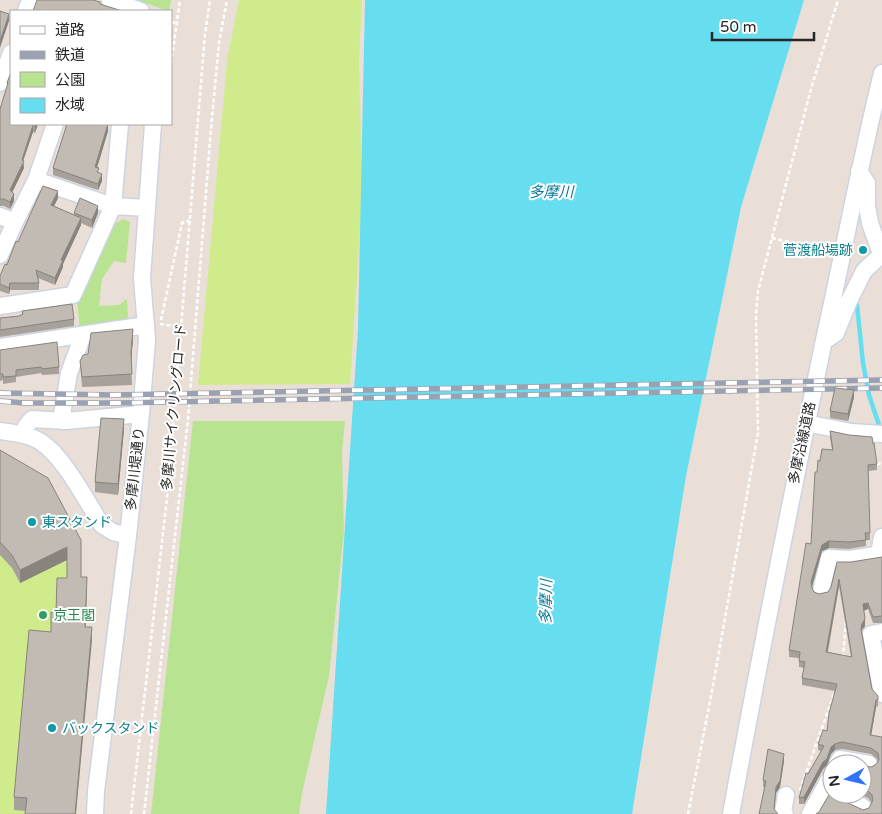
<svg xmlns="http://www.w3.org/2000/svg" width="882" height="814" viewBox="0 0 882 814" font-family="'Varela Round','Noto Sans JP',sans-serif">
	<rect width="100%" height="100%" fill="#eadfd7"/>
	<path fill="#b8e391" d="M 138,0 L 171,0 L 169,11 L 168,11 Z
		M 123,219 L 130,222 L 126,263 L 114,261 L 102,279 L 99,306 L 119,305 L 127,299 L 128,319 L 80,331 L 77,300 L 109,227 Z
		M 193,421 L 345,421 L 342,453 L 344,531 L 329,676 L 302,793 L 299,814 L 151,814 Z"/>
	<path fill="#d0eb8c" d="M 239,0 L 362,0 L 359,60 L 362,198 L 350,384 L 198,385 L 227,61 Z
		M 0,463 L 81,553 L 81,590 L 87,591 L 76,814 L 0,814 Z"/>
	<path fill="#66def0" d="M 365,0 L 804,0 L 741,207 L 686,476 L 632,814 L 326,814 L 358,329 Z"/>
	<g fill="none" stroke-linecap="round" stroke-linejoin="round">
		<path stroke="#66def0" stroke-width="4.5" d="M 857,305 L 863,363 L 869,395 L 879,425"/>
		<g stroke="#ccd3e1" stroke-width="19">
			<path id="minor" d="M 110,0 L 141,11
				M 26,11 L 30,0
				M 0,83 L 11,53
				M 55,124 L 36,180 L 113,206 L 147,208
				M 859,171 L 867,183 L 867,206 L 870,223 L 881,254
				M 0,216 L 15,222 L 0,255
				M 15,222 L 36,180
				M 0,306 L 73,295 L 113,206 L 120,124
				M 826,340 L 836,333 L 849,301 L 864,271 L 882,254
				M 0,347 L 146,325
				M 61,421 L 69,373 L 83,335
				M 806,423 L 851,432 L 882,434
				M 0,431 C 14,433 28,434 41,442 C 65,458 86,501 102,525 L 113,532 L 128,536
				M 24,434 L 26,426 L 32,419 L 66,421 L 141,414
				M 879,554 L 882,537
				M 821,591 L 829,558 L 850,559 L 882,554
				M 882,632 L 871,634 L 882,694
				M 837,764 L 840,759 L 869,764
				M 838,794 L 863,807
				M 95,814 L 96,791 L 128,536 L 141,414 L 147,340 L 142,278 L 153,124
				M 731,814 C 760,656 791,498 824,340 C 844,251 860,162 882,73
				M 785,814 L 783,812 L 786,795
				M 810,814 L 832,774"/>
		</g>
		<path stroke="#fff" stroke-width="2.5" stroke-dasharray="4 2.5" stroke-linecap="butt" d="M 171,22 L 177,23
			M 171,64 L 180,0
			M 772,238 L 818,249
			M 161,320 L 182,223 L 188,221 L 190,222
			M 160,324 L 180,327
			M 877,464 L 882,463
			M 843,658 L 846,621
			M 800,790 L 834,694
			M 131,814 L 167,498 L 205,34 L 210,0
			M 144,814 L 188,419 L 211,129 L 219,43 L 227,0
			M 688,814 L 712,691 L 758,433 L 756,314 L 758,291 L 811,89 L 838,0"/>
		<use href="#minor" stroke="#fff" stroke-width="16"/>
		<g stroke="#9aa1b2" stroke-width="5.5">
			<path id="rail" d="M 0,393 L 113,395 L 882,380
				M 0,401 L 24,403 L 120,403 L 882,388"/>
		</g>
		<use href="#rail" stroke="#fff" stroke-width="4" stroke-dasharray="11" stroke-linecap="butt"/>
	</g>
	<path fill="#a6a19a" fill-rule="evenodd" d="M 11,72 L 11,124 L 38,124 L 35,133 L 33,132 L 23,161 L 24,168 L 12,192 L 14,201 L 10,209 L 4,206 L 0,206 L 0,109 L 7,87 L 7,83 Z
		M 65,124 L 107,124 L 108,131 L 97,168 L 102,181 L 98,190 L 53,175 L 53,168 L 66,127 Z
		M 58,198 L 54,206 L 74,215 L 74,213 L 98,213 L 92,228 L 81,223 L 81,225 L 63,264 L 63,267 L 55,285 L 38,278 L 39,283 L 39,290 L 10,290 L 9,294 L 0,291 L 0,276 L 18,242 Z
		M 22,311 L 74,319 L 74,326 L 0,337 L 0,318 L 19,316 L 22,314 Z
		M 133,339 L 131,358 L 132,385 L 82,387 L 80,361 Z
		M 0,350 L 59,367 L 59,374 L 42,375 L 41,373 L 16,377 L 16,382 L 3,384 L 3,380 L 0,381 Z
		M 854,397 L 848,421 L 830,418 L 830,411 Z
		M 124,429 L 118,495 L 95,492 L 95,482 Z
		M 830,431 L 873,444 L 877,464 L 877,470 L 868,471 L 870,540 L 866,540 L 866,546 L 849,549 L 829,548 L 822,551 L 812,588 L 814,592 L 819,594 L 828,592 L 851,562 L 882,557 L 882,623 L 873,623 L 868,609 L 864,610 L 865,626 L 862,630 L 862,632 L 872,689 L 878,700 L 878,706 L 876,707 L 871,736 L 882,737 L 882,814 L 819,812 L 833,796 L 863,810 L 869,808 L 872,803 L 868,798 L 859,794 L 862,794 L 862,766 L 872,767 L 877,763 L 878,760 L 871,754 L 842,749 L 835,750 L 831,754 L 827,765 L 823,769 L 804,804 L 799,804 L 799,798 L 808,774 L 821,751 L 818,750 L 818,744 L 827,731 L 835,691 L 802,685 L 802,678 L 804,668 L 799,667 L 799,658 L 789,657 L 789,650 L 811,544 L 817,472 L 820,461 L 832,450 L 830,438 ZM 839,586 L 851,657 L 828,652 Z
		M 0,450 L 81,577 L 87,591 L 86,627 L 92,640 L 26,811 L 14,810 L 14,797 L 51,632 L 56,613 L 67,578 L 67,560 L 20,583 L 12,568 L 0,555 Z
		M 784,761 L 780,787 L 776,793 L 774,810 L 759,814 L 765,787 L 763,787 L 763,780 Z"/>
	<path fill="#87837d" d="M 9,14 L 9,21 L 0,48 L 0,41 Z
		M 36,124 L 38,124 L 35,133 L 35,126 Z
		M 108,124 L 108,131 L 95,174 L 95,167 Z
		M 33,125 L 33,132 L 23,161 L 24,168 L 10,197 L 10,190 L 22,160 Z
		M 102,174 L 102,181 L 98,190 L 98,184 Z
		M 58,191 L 58,198 L 51,212 L 51,205 Z
		M 14,194 L 14,201 L 10,209 L 10,202 Z
		M 98,206 L 98,213 L 92,228 L 92,220 Z
		M 81,218 L 81,225 L 63,264 L 63,267 L 55,285 L 55,278 L 61,260 Z
		M 10,283 L 10,290 L 9,294 L 9,288 Z
		M 133,329 L 133,339 L 131,362 L 131,352 Z
		M 854,390 L 854,397 L 848,421 L 848,414 Z
		M 124,419 L 124,429 L 118,495 L 118,484 Z
		M 829,541 L 829,548 L 822,551 L 811,589 L 811,582 L 822,545 Z
		M 67,547 L 67,560 L 20,583 L 20,570 Z
		M 839,579 L 839,586 L 826,659 L 826,652 Z
		M 868,603 L 868,609 L 863,611 L 863,604 Z
		M 865,619 L 865,626 L 862,630 L 861,636 L 862,624 Z
		M 92,627 L 92,640 L 76,814 L 75,814 Z
		M 876,700 L 876,707 L 870,742 L 870,735 Z
		M 835,744 L 835,750 L 831,754 L 827,765 L 823,769 L 804,804 L 804,797 L 831,747 Z
		M 784,754 L 784,761 L 780,787 L 776,793 L 774,814 L 776,787 Z"/>
	<path fill="#c1bbb3" stroke="#87837d" fill-rule="evenodd" d="M 37,0 L 93,0 L 100,2 L 100,4 L 122,11 L 33,11 Z
		M 0,11 L 9,14 L 0,41 Z
		M 11,72 L 11,124 L 36,124 L 35,126 L 33,125 L 22,160 L 24,161 L 10,190 L 14,194 L 10,202 L 4,199 L 0,199 L 0,109 L 8,83 L 7,83 Z
		M 67,124 L 108,124 L 95,167 L 99,168 L 97,172 L 102,174 L 98,184 L 53,168 Z
		M 43,186 L 58,191 L 51,205 L 81,218 L 61,260 L 63,260 L 55,278 L 36,270 L 39,283 L 10,283 L 9,288 L 0,284 L 0,276 L 5,264 L 7,265 L 16,241 L 18,242 Z
		M 80,198 L 98,206 L 92,220 L 74,213 Z
		M 72,304 L 74,319 L 0,330 L 0,318 L 19,316 L 23,314 L 22,311 Z
		M 133,329 L 131,352 L 132,374 L 82,377 L 80,361 L 83,355 L 88,354 L 91,333 Z
		M 57,342 L 59,367 L 42,369 L 41,367 L 16,370 L 16,376 L 3,377 L 3,374 L 0,374 L 0,350 Z
		M 835,388 L 854,390 L 848,414 L 830,411 Z
		M 101,418 L 124,419 L 118,484 L 95,482 Z
		M 830,431 L 849,435 L 872,437 L 873,444 L 874,443 L 877,464 L 868,465 L 870,533 L 865,533 L 866,540 L 849,542 L 829,541 L 822,545 L 811,582 L 812,588 L 814,592 L 819,594 L 828,592 L 831,587 L 837,562 L 851,562 L 882,557 L 882,616 L 873,617 L 868,603 L 863,604 L 865,619 L 862,624 L 861,629 L 872,689 L 878,696 L 878,700 L 876,700 L 870,735 L 882,737 L 882,814 L 816,814 L 819,812 L 830,793 L 833,796 L 863,810 L 869,808 L 873,800 L 872,795 L 868,791 L 862,789 L 862,766 L 872,767 L 877,763 L 879,759 L 878,753 L 871,748 L 842,742 L 835,744 L 831,747 L 827,759 L 823,762 L 804,797 L 799,798 L 806,773 L 808,774 L 824,746 L 818,744 L 823,730 L 827,731 L 829,713 L 837,684 L 802,678 L 805,662 L 799,661 L 800,652 L 789,650 L 806,543 L 811,544 L 815,472 L 817,472 L 818,460 L 820,461 L 822,449 L 833,450 ZM 839,579 L 852,657 L 826,652 Z
		M 0,450 L 48,478 L 81,540 L 81,577 L 87,577 L 85,627 L 92,627 L 75,814 L 25,814 L 27,798 L 14,797 L 29,630 L 51,632 L 51,612 L 56,613 L 57,578 L 67,578 L 67,547 L 20,570 L 12,555 L 0,542 Z
		M 768,749 L 784,754 L 780,781 L 776,787 L 774,809 L 778,814 L 759,814 L 766,781 L 763,780 Z"/>
	<g fill="#0f9aa8" stroke="#fff" stroke-width="2">
		<circle cx="863" cy="250" r="5"/>
		<circle cx="32" cy="522" r="5"/>
		<circle cx="52" cy="728" r="5"/>
	</g>
	<circle fill="#2e9e5b" stroke="#fff" stroke-width="2" cx="43" cy="615" r="5"/>
	<g text-anchor="middle" dominant-baseline="central" stroke-width="4" stroke-linejoin="round" paint-order="stroke">
		<g font-size="14" fill="#0d838f" stroke="#fff" text-anchor="start">
			<text x="853" y="250" text-anchor="end">菅渡船場跡</text>
			<text x="42" y="522">東スタンド</text>
			<text x="62" y="728">バックスタンド</text>
		</g>
		<g font-size="14" fill="#262626" stroke="#fff">
			<text transform="translate(174 407) rotate(-85)">多摩川サイクリングロード</text>
			<text transform="translate(802 443) rotate(-78)">多摩沿線道路</text>
			<text transform="translate(135 469) rotate(-84)">多摩川堤通り</text>
		</g>
		<g font-size="14" fill="#27864d" stroke="#fff" text-anchor="start">
			<text x="53" y="615">京王閣</text>
		</g>
		<g font-size="15" font-style="italic" fill="#0a7997" stroke="#fff">
			<text x="551" y="192">多摩川</text>
			<text transform="translate(546 602) rotate(-89)">多摩川</text>
		</g>
	</g>
	<rect x="10" y="10" width="162" height="115" fill="#ffffff" stroke="#a8a8a8"/>
	<rect x="20" y="26" width="25" height="8" fill="#ffffff" stroke="#a8a8a8"/>
	<text x="55" y="35" font-size="15" fill="#262626">道路</text>
	<rect x="20" y="51" width="25" height="8" fill="#9aa1b2" stroke="#a8a8a8"/>
	<text x="55" y="60" font-size="15" fill="#262626">鉄道</text>
	<rect x="20" y="72" width="25" height="15" fill="#b8e391" stroke="#a8a8a8"/>
	<text x="55" y="85" font-size="15" fill="#262626">公園</text>
	<rect x="20" y="98" width="25" height="15" fill="#66def0" stroke="#a8a8a8"/>
	<text x="55" y="110" font-size="15" fill="#262626">水域</text>
	<g transform="translate(847 779) rotate(262)"><circle r="24" fill="#ffffff" stroke="#a8a8a8"/>
	<path d="M0-4L9 19L0 12L-9 19Z" fill="#3073fd"/>
	<text y="-8" font-size="14" font-weight="bold" text-anchor="middle" fill="#262626">N</text>
	</g>
	<path d="M712 32v8h102v-8" fill="none" stroke="#262626" stroke-width="2.5"/>
	<text x="720" y="32" font-size="15" fill="#262626" stroke="#ffffff" stroke-width="4" paint-order="stroke">50 m</text>
</svg>
